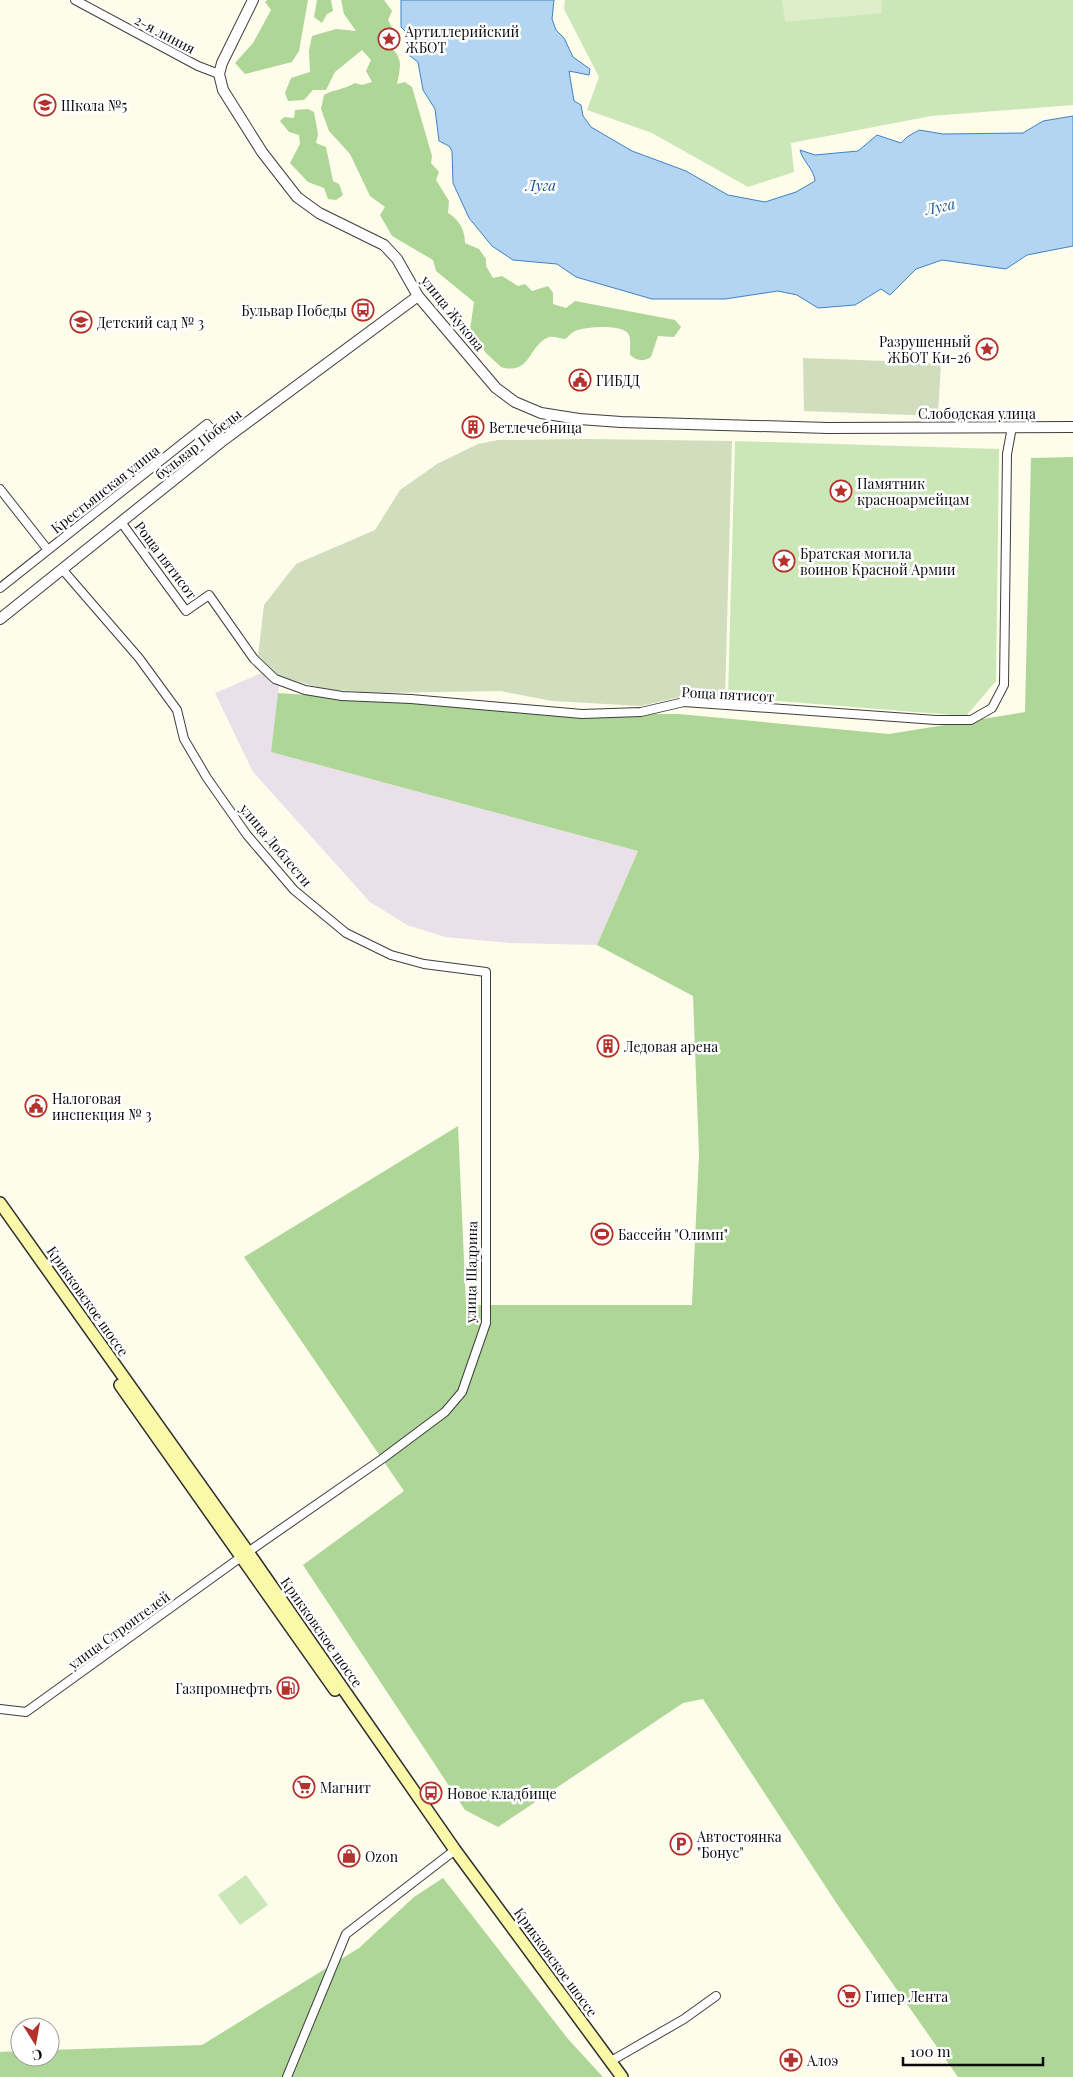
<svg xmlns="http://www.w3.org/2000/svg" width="1073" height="2077" viewBox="0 0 1073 2077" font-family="'Playfair Display',serif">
	<rect width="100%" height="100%" fill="#fefceb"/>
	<path fill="#eae0ea" d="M 264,672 L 279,686 L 271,752 L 638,851 L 597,945 L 511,943 L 445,937 L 407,925 L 370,902 L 253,772 L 215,693 Z"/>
	<path fill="#cbe6b7" d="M 565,0 L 1073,0 L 1073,105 L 931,116 L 791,143 L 794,172 L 748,187 L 652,133 L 587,110 L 599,77 L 564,9 Z
		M 735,441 L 999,449 L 996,681 L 966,716 L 728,697 Z
		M 246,1875 L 268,1905 L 240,1925 L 218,1895 Z"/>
	<path fill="#aed697" d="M 267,0 L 308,0 L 299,51 L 292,62 L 245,74 L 235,63 L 253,43 L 271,10 L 265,2 Z
		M 317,0 L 331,0 L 333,11 L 327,14 L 322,23 L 314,17 Z
		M 341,0 L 384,0 L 392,11 L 388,20 L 396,35 L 390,47 C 404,58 400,68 397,84 L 405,82 L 412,87 L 432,156 L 431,163 L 439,172 L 436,180 L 449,201 L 448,213 C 460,220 465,231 465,243 L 479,249 L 486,259 L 486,266 L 493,278 L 502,276 L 518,286 L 525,284 L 532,291 L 548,286 L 553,293 L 553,304 L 566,308 L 575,301 L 675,320 L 681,327 L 674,337 L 658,336 L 651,357 C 642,362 638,361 630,355 C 630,350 631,340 629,335 C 624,323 584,327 575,331 C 571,333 568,337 565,339 C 560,339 555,336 549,337 C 528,345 531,376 501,367 L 486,353 L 470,330 L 474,302 L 436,271 L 433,260 L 392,236 L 380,215 L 385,207 L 370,196 L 350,154 L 329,131 L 321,109 L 324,95 C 335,89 343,90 355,83 L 362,85 L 372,82 L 366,71 L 371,60 L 362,50 L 335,72 L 326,90 L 313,90 L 304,100 L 288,101 L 285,93 L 291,78 L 310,72 L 309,51 L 312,36 L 336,29 L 356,31 L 344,14 Z
		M 308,109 L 314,112 L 318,134 L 316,143 L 326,147 L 333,181 L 339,184 L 343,195 L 336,200 L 328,199 L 324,188 L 308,182 L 290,163 L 300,144 L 299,135 L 289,132 L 280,121 L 284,117 L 294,118 L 295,110 Z
		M 1073,457 L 1073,2077 L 958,2077 L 839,1907 L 703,1699 L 683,1703 L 498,1827 L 465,1810 L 303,1565 L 404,1491 L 244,1257 L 458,1126 L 466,1305 L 692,1305 L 699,1154 L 693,996 L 597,945 L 638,851 L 271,752 L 278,693 L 582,714 L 679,714 L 889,734 L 1025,712 L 1031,458 Z
		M 443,1878 L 568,2039 L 603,2077 L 0,2077 L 0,2052 L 20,2051 L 20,2057 L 50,2057 L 50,2050 L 202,2045 L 359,1948 L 414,1897 Z"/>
	<path fill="#d0debe" d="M 803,358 L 941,363 L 938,416 L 804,411 Z
		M 590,439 L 732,441 L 725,698 L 680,697 L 641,706 L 552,701 L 500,691 L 375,693 L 324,689 L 275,675 L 258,656 L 264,605 L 296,564 L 375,530 L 400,490 L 437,464 L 478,444 L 498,440 Z"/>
	<path fill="#ddeec8" d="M 782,0 L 881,0 L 882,13 L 785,22 Z"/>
	<path fill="#b3d5f2" stroke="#3e83c5" d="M 401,0 L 554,0 L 552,19 L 556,30 L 564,38 L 573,57 L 590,69 L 589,75 L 569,71 L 574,101 L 581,105 L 583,116 L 591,127 L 632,151 L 686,171 L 728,195 L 765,202 L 796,192 L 815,181 C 814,169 803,162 800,150 L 815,155 L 858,151 L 877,135 L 901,143 L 907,137 L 919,130 L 943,134 L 1023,133 L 1043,121 L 1073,116 L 1073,246 L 1027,255 L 1006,269 L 942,260 L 916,269 L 890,295 L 881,289 L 855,305 L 818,308 L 797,295 L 778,291 L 725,299 L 652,299 L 576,277 L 557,264 L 513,260 L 492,246 L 469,218 L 453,183 L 452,151 L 449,146 L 439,141 L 435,109 L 423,90 L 418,62 L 410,56 L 405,31 L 401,27 Z"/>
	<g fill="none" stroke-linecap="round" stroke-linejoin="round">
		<g stroke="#3e3e3e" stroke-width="10">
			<path id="minor" d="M 75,0 L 198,66 L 219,74
				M 0,489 L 48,550
				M 121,522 L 186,611 L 209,595 L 254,659 L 275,679 L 305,690 L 342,696 L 411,699 L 582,714 L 641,712 L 684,702 L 936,720 L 971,720 L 992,708 L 1004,685 L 1007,454 L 1012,427
				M 0,588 L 207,424 L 221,442
				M 0,1709 L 26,1712 L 248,1552 L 382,1459 L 445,1412 L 462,1392 L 486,1323 L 486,972 L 424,964 L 391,955 L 346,933 L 294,890 L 247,835 L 207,778 L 184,739 L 177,710 L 139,658 L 62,569
				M 611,2061 L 684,2019 L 716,1996
				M 287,2077 L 346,1934 L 455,1850"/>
		</g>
		<g stroke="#3e3e3e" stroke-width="12">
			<path id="tertiary" d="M 253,0 L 222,63 L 219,74 L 223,90 L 262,152 L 297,197 L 319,213 L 384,245 L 397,259 L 418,296 L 496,388 L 515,402 L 541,413 L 579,419 L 621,422 L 828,428 L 1073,427
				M 0,619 L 221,442 L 418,296"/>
		</g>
		<g stroke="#2d2d2d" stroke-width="14">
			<path id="secondary" d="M 0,1203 L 248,1552 L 455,1850 L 622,2077
				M 120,1385 L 335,1690"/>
		</g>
		<use href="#minor" stroke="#fff" stroke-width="8"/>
		<use href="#tertiary" stroke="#fff" stroke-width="10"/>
		<use href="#secondary" stroke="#faf9a9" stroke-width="11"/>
	</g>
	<defs>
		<g id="sight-ring" transform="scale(1.125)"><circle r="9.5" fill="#fff" stroke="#b3322c" stroke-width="1.5"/><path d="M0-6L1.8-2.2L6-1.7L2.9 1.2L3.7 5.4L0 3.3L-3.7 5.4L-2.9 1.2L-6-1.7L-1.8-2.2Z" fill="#b3322c"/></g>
		<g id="school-ring" transform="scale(1.125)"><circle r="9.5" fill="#fff" stroke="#b3322c" stroke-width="1.5"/><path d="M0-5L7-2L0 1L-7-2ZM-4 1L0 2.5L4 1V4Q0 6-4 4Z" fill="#b3322c"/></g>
		<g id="bus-ring" transform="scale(1.125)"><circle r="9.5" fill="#fff" stroke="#b3322c" stroke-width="1.5"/><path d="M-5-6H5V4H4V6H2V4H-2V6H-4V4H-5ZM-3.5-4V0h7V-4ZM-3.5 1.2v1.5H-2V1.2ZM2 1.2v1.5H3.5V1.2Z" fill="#b3322c"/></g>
		<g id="civic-ring" transform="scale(1.125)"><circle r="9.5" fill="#fff" stroke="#b3322c" stroke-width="1.5"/><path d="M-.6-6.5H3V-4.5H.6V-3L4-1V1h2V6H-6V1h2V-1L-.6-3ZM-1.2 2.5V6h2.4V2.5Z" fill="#b3322c"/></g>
		<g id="building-ring" transform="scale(1.125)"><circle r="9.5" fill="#fff" stroke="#b3322c" stroke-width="1.5"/><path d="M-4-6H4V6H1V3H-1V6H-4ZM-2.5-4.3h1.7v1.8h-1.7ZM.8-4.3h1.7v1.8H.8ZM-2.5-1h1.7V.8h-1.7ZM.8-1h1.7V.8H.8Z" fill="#b3322c"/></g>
		<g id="stadium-ring" transform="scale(1.125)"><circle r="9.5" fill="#fff" stroke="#b3322c" stroke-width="1.5"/><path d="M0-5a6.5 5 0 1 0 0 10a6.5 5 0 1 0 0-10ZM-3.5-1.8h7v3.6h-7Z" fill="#b3322c"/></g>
		<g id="fuel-ring" transform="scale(1.125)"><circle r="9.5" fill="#fff" stroke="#b3322c" stroke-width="1.5"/><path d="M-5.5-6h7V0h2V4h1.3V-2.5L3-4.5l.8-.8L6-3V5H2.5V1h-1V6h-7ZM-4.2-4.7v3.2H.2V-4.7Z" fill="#b3322c"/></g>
		<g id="supermarket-ring" transform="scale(1.125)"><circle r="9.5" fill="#fff" stroke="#b3322c" stroke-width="1.5"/><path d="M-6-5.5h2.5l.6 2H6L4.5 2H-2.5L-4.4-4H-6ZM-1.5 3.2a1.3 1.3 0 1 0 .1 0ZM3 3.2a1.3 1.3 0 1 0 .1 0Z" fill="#b3322c"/></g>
		<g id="parking-ring" transform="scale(1.125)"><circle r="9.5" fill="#fff" stroke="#b3322c" stroke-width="1.5"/><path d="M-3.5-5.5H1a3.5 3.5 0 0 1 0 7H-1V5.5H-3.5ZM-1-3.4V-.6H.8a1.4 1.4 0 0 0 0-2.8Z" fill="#b3322c"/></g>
		<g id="shop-ring" transform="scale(1.125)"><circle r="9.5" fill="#fff" stroke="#b3322c" stroke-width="1.5"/><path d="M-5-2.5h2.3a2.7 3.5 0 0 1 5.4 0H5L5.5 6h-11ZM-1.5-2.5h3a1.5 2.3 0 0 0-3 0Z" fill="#b3322c"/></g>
		<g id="pharmacy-ring" transform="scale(1.125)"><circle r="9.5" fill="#fff" stroke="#b3322c" stroke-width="1.5"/><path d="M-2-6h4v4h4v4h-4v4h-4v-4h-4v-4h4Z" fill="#b3322c"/></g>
	</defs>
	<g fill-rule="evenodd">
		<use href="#sight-ring" x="389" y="39"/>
		<use href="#school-ring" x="45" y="105"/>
		<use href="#bus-ring" x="363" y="310"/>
		<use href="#school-ring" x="81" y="322"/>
		<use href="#sight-ring" x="987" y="349"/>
		<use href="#civic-ring" x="580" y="380"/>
		<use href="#building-ring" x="473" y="427"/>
		<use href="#sight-ring" x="841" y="491"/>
		<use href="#sight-ring" x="784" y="561"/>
		<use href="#building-ring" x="608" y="1046"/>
		<use href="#civic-ring" x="36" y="1106"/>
		<use href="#stadium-ring" x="602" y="1234"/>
		<use href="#fuel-ring" x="288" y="1688"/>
		<use href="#supermarket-ring" x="304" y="1787"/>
		<use href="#bus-ring" x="431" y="1793"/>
		<use href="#parking-ring" x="681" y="1844"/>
		<use href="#shop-ring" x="349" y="1856"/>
		<use href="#supermarket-ring" x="849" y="1996"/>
		<use href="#pharmacy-ring" x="791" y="2060"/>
	</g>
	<g text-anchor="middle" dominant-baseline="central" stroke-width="5" stroke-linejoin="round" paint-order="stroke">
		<g font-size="14" fill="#0b0b0b" stroke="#fff" text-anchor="start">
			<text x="405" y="31">Артиллерийский<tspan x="405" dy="16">ЖБОТ</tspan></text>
			<text x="61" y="105">Школа №5</text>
			<text x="347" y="310" text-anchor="end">Бульвар Победы</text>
			<text x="97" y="322">Детский сад № 3</text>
			<text x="971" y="341" text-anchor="end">Разрушенный<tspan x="971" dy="16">ЖБОТ Ки-26</tspan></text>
			<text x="596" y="380">ГИБДД</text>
			<text x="489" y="427">Ветлечебница</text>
			<text x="857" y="483">Памятник<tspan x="857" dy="16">красноармейцам</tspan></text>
			<text x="800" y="553">Братская могила<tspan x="800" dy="16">воинов Красной Армии</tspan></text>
			<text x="624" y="1046">Ледовая арена</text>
			<text x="52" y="1098">Налоговая<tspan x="52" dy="16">инспекция № 3</tspan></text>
			<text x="618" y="1234">Бассейн "Олимп"</text>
			<text x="272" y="1688" text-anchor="end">Газпромнефть</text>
			<text x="320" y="1787">Магнит</text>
			<text x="447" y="1793">Новое кладбище</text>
			<text x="697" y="1836">Автостоянка<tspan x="697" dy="16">"Бонус"</tspan></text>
			<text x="365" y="1856">Ozon</text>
			<text x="865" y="1996">Гипер Лента</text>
			<text x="807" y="2060">Алоэ</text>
		</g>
		<g font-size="14" fill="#0b0b0b" stroke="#fff">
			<text transform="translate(165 34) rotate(28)">2-я линия</text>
			<text transform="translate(453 313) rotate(51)">улица Жукова</text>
			<text x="977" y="413">Слободская улица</text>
			<text transform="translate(198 444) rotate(-38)">бульвар Победы</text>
			<text transform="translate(105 489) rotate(-38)">Крестьянская улица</text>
			<text transform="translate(166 560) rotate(53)">Роща пятисот</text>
			<text transform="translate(728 694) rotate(3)">Роща пятисот</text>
			<text transform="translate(276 845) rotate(50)">улица Доблести</text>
			<text transform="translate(471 1272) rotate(-89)">улица Шадрина</text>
			<text transform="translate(88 1301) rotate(55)">Крикковское шоссе</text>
			<text transform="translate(119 1630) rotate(-36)">улица Строителей</text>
			<text transform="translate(322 1632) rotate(55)">Крикковское шоссе</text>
			<text transform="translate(556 1962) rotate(54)">Крикковское шоссе</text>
		</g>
		<g font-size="15" font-style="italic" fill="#1c5595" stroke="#fff">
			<text x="541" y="185">Луга</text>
			<text transform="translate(940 206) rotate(-12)">Луга</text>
		</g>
	</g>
	<g transform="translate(35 2042) rotate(169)"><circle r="24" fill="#ffffff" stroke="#9d9d9d"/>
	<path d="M0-4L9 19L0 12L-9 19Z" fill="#b3322c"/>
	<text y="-8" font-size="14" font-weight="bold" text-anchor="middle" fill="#0b0b0b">С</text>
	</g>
	<path d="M903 2057v8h140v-8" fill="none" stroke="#0b0b0b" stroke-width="2.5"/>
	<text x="910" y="2057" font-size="15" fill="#0b0b0b" stroke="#ffffff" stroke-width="4" paint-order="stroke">100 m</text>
</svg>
